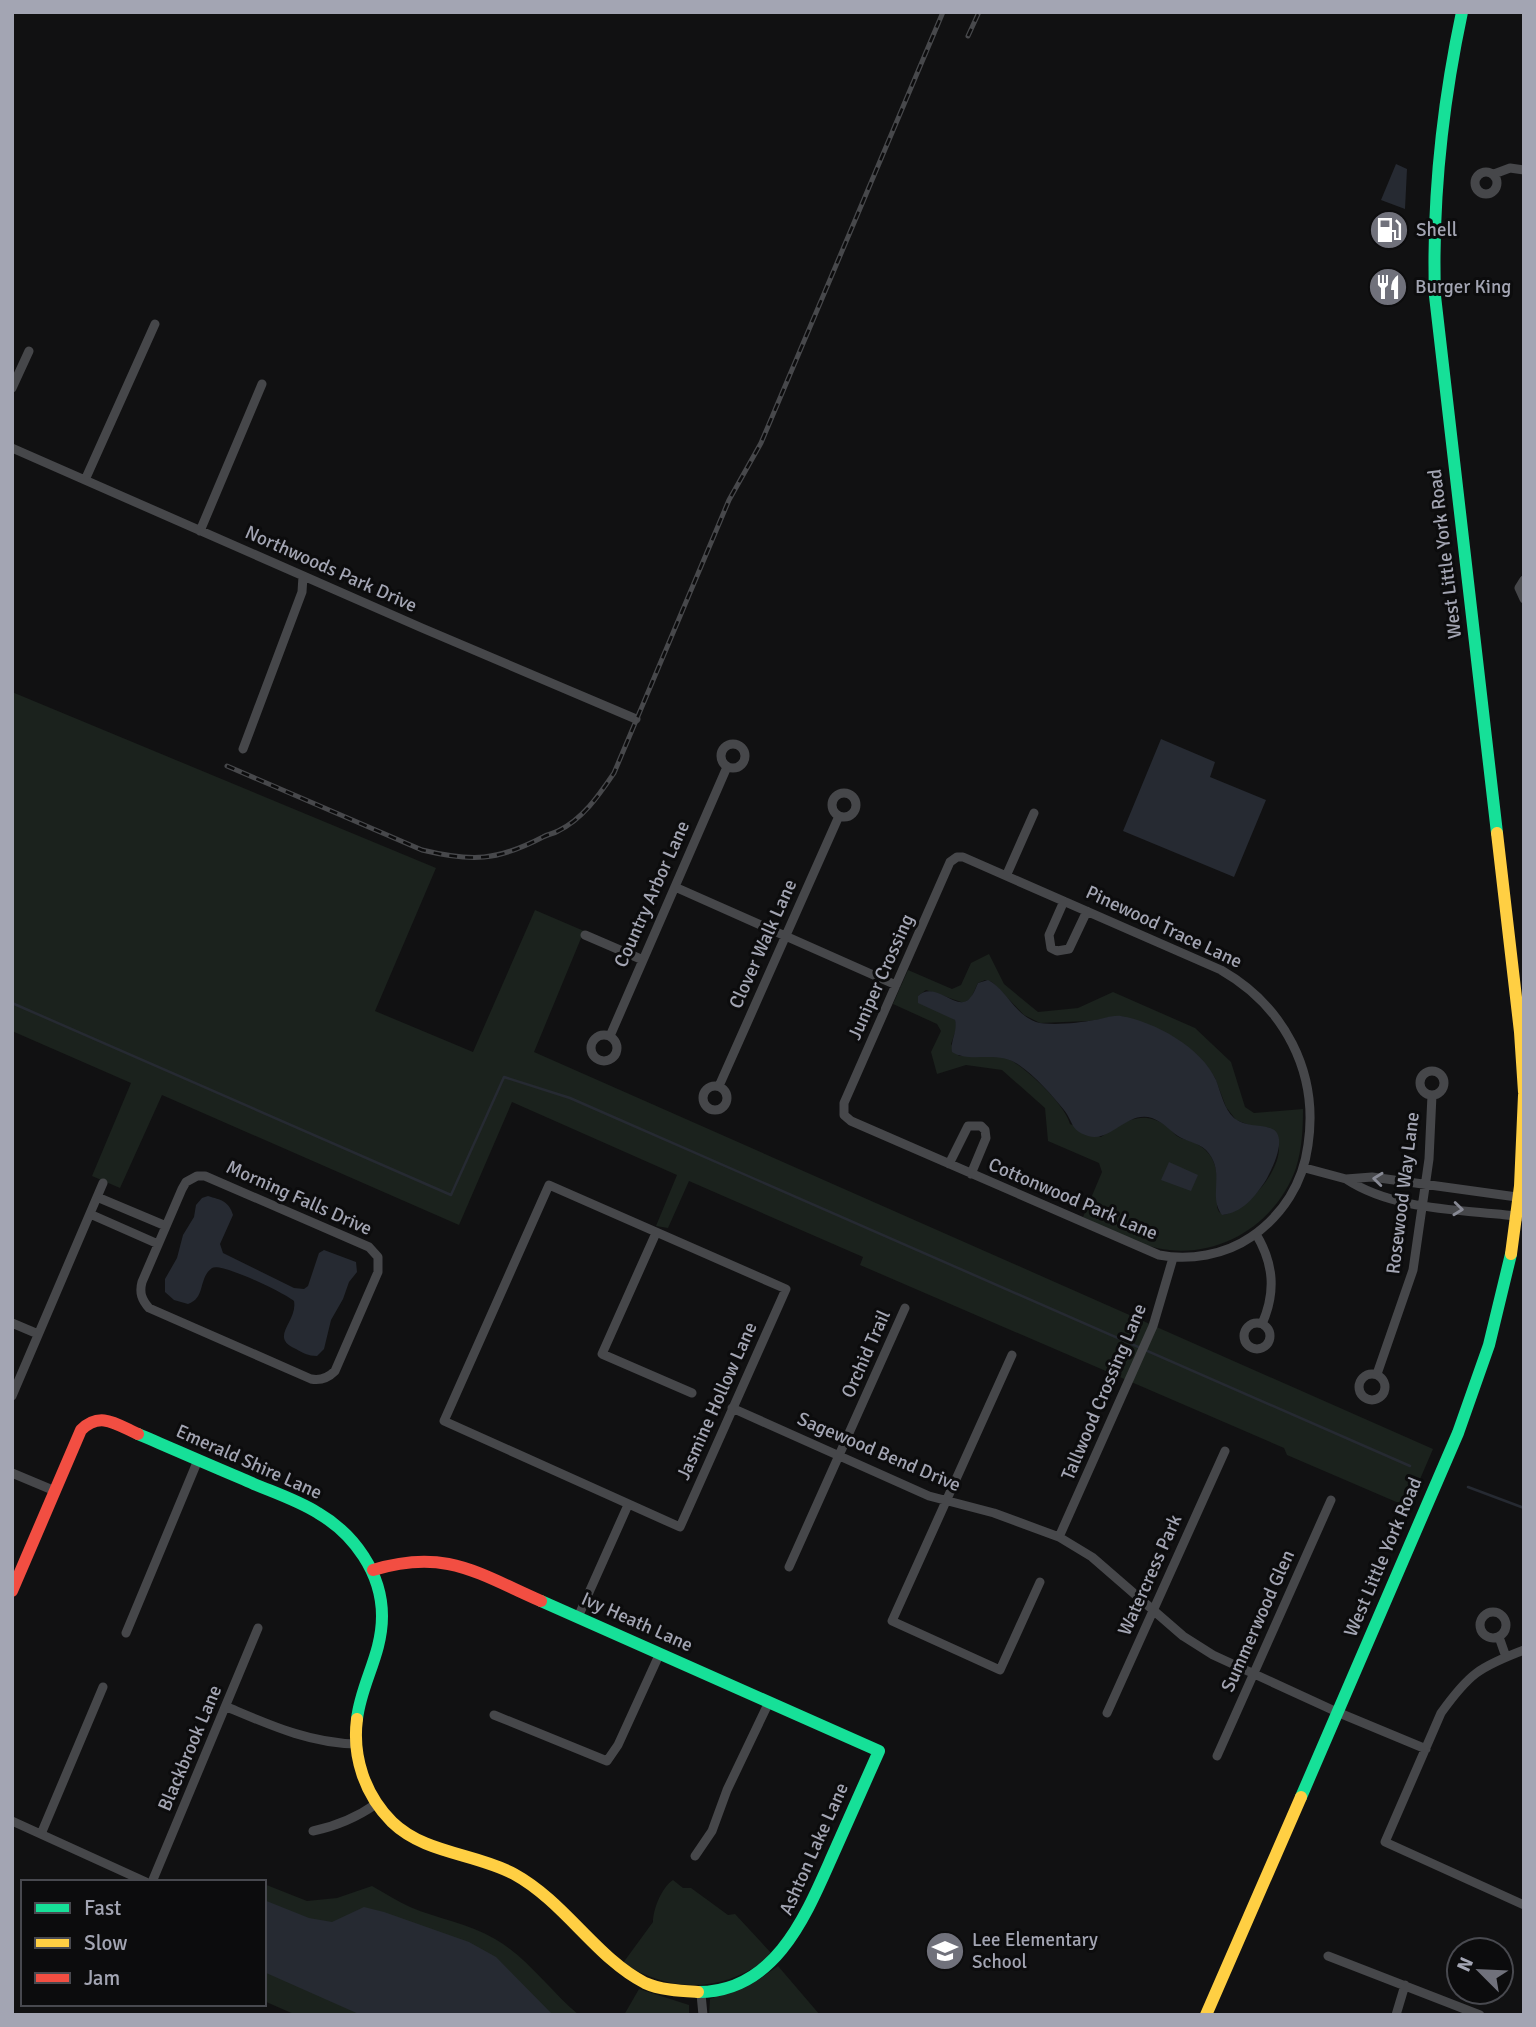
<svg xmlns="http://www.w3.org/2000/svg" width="1536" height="2027" viewBox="0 0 1536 2027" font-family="Signika,sans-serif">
	<rect width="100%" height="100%" fill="#111112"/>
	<path fill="#1b221d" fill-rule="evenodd" d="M 12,692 L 436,868 L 375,1011 L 473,1052 L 535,910 L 584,931 L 534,1052 L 1433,1449 L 1408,1507 L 1287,1455 L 1284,1448 L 860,1265 L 863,1257 L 689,1181 L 668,1228 L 656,1226 L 677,1175 L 512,1102 L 459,1225 L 162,1095 L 120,1188 L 92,1176 L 131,1083 L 12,1031 Z
		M 989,954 L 1004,984 L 1038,1012 L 1078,1008 L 1113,992 L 1195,1028 L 1231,1062 L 1245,1107 L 1254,1113 L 1303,1109 C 1303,1129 1302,1149 1296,1168 C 1276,1225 1217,1261 1157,1248 C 1131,1242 1106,1228 1083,1217 L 1102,1172 L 1099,1163 L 1048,1141 L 1045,1108 L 1002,1070 L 966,1065 L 937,1074 L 931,1052 L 941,1031 L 937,1024 L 893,1004 L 908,970 L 952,989 L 961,985 L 971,963 ZM 985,980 L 992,982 L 1024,1015 L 1040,1023 L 1089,1021 L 1120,1016 L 1140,1022 L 1159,1030 L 1181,1043 L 1207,1066 L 1215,1078 L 1226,1107 L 1236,1120 L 1252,1126 L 1270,1128 C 1273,1133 1279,1142 1279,1148 C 1279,1174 1247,1208 1224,1215 L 1219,1212 L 1217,1207 C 1217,1182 1222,1158 1197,1144 C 1191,1140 1183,1140 1177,1136 C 1173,1133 1170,1128 1165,1125 C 1141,1109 1122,1123 1101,1137 L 1070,1124 C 1065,1104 1023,1064 1004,1057 C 991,1053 973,1056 959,1056 L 951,1044 L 957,1027 L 955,1020 L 918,996 L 926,990 L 964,1003 L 971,998 L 978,983 Z
		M 673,1880 L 683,1888 L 691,1888 L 728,1915 L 735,1914 L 773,1955 C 725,1992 675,1995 623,1963 L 653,1922 C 653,1909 662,1887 673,1880 Z
		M 264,1884 L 307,1901 L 337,1898 L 372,1886 C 385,1893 397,1901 410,1907 C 438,1919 468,1923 495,1939 C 528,1958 550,1991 579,2015 L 296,2015 L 264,2001 Z
		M 778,1966 L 820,2015 L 709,2015 L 710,1999 L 758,1980 Z
		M 639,1989 L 689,2005 L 689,2015 L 624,2015 Z"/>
	<path fill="#262a32" d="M 1396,164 L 1407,169 L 1405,209 L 1381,200 Z
		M 1161,739 L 1215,762 L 1210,777 L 1266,800 L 1234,877 L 1123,831 Z
		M 988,980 C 1006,989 1014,1014 1036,1022 C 1050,1026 1079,1023 1094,1020 C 1102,1019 1112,1015 1121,1016 C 1155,1022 1201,1047 1216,1080 C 1221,1093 1224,1109 1234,1118 C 1245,1127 1258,1124 1270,1128 C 1290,1134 1272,1169 1266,1180 C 1255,1197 1242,1213 1222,1215 C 1207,1195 1227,1172 1206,1150 C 1197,1142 1187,1142 1178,1136 C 1169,1130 1163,1122 1152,1118 C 1127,1110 1111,1143 1088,1136 C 1070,1130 1074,1123 1064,1110 C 1052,1095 1035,1076 1019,1065 C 997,1049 971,1064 952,1052 C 950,1041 958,1031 955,1020 L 918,1003 L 918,996 C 936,979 957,1014 970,998 C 974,994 976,987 978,983 Z
		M 1169,1162 L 1198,1175 L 1191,1191 L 1161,1180 Z
		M 208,1196 C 221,1200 229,1201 233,1215 L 220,1244 L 223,1253 L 294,1288 L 304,1289 L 308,1286 L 319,1253 L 324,1250 L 356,1262 L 357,1272 L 349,1282 L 343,1299 L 331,1320 L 324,1349 L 317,1356 C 308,1356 303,1353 296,1349 C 268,1337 298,1322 294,1301 C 284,1293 221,1262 212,1268 C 198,1278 206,1298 188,1304 L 174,1300 L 165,1292 L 165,1279 L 177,1258 L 183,1235 L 194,1217 L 196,1205 L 202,1198 Z
		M 264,1900 L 309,1918 L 332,1922 L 364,1907 L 384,1912 L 469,1942 L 496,1957 L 553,2015 L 361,2015 L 264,1972 Z"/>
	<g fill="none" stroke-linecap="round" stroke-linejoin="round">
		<path stroke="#262a32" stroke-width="2.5" d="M 12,1003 L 451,1195 L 504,1077 L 570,1098 L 1410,1466
			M 1468,1487 L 1524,1508"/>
		<path stroke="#46474a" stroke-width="9" d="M1475 183a11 11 0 1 1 22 0a11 11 0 1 1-22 0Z
			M 1494,174 L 1510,168 L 1524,170
			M 12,388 L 29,351
			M 12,448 L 422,628 L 636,719
			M 85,480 L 155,324
			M 200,531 L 262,384
			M 1524,580 L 1519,588 L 1524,599
			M721 756a12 12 0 1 1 24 0a12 12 0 1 1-24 0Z
			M 243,749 L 302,592 L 303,576
			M832 805a12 12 0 1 1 24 0a12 12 0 1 1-24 0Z
			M 957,857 L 963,857 L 1221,970 C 1284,1006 1319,1072 1308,1145 C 1303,1183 1283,1215 1251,1237 C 1225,1255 1189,1261 1159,1255 L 851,1121 L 844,1115 L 844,1103 L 950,862 Z
			M 1007,874 L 1034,813
			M 675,887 L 896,985
			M 1064,901 L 1049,935 L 1051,948 L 1057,951 L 1069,949 L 1087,911
			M 585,935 L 643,960
			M591 1048a13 13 0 1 1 26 0a13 13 0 1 1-26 0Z
			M 610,1036 L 727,767
			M1420 1083a12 12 0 1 1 24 0a12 12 0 1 1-24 0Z
			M703 1098a12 12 0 1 1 24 0a12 12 0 1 1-24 0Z
			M 719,1086 L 839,816
			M 949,1164 L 968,1126 L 981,1126 L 985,1130 L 986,1138 L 971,1174
			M 1305,1168 L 1346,1179 L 1372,1177 L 1524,1198
			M 197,1176 L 205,1176 L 369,1247 L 378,1257 L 378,1272 L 335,1371 C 328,1378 321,1381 311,1379 L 149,1308 C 142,1300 139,1293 142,1282 L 182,1189 L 186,1182 Z
			M 1346,1179 C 1396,1212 1466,1209 1524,1217
			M 549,1185 L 786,1289 L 680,1527 L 444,1421 Z
			M 97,1197 L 166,1226
			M 90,1214 L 158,1244
			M 656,1233 L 602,1354 L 692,1393
			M 1256,1234 C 1274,1264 1276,1292 1262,1324
			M 12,1323 L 38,1334
			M1244 1336a13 13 0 1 1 26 0a13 13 0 1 1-26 0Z
			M 1012,1355 L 892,1621 L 1000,1670 L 1040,1582
			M 1377,1374 L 1413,1270 L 1429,1159 L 1432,1095
			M1359 1387a13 13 0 1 1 26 0a13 13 0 1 1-26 0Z
			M 12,1396 L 103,1183
			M 732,1408 L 929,1496 L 994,1513 L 1059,1537 L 1092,1557 L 1183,1636 L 1213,1655 L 1337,1712 L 1426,1749
			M 12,1473 L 55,1491
			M 1059,1537 L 1153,1326 L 1173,1258
			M 789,1567 L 905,1308
			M1480 1625a13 13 0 1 1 26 0a13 13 0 1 1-26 0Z
			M 578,1617 L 628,1505
			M 126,1633 L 198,1460
			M 1499,1637 L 1506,1657
			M 1524,1650 C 1479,1667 1469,1674 1441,1713 L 1385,1842 L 1524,1905
			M 227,1707 C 270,1725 309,1743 356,1744
			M 1107,1713 L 1225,1451
			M 494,1715 L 607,1761 L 618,1745 L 660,1653
			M 1217,1756 L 1331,1500
			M 12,1821 L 146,1882
			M 313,1831 C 337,1826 356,1818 376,1804
			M 41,1834 L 103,1687
			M 695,1856 L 712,1831 L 727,1790 L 769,1702
			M 152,1882 L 258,1628
			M 1328,1956 L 1480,2015
			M 701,1994 L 703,2015
			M 1396,2015 L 1405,1985"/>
		<path stroke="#16e098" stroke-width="12" d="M 1462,12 C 1442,106 1432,200 1435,296 L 1497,833
			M 138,1434 C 173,1449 209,1465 245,1480 C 269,1491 296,1499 318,1513 C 354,1534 382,1573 382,1616 C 382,1655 361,1683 357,1719
			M 541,1601 L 879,1751 C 864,1784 850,1817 835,1850 C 808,1910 778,1992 698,1992
			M 1301,1797 L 1458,1433 L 1489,1345 L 1511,1254"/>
		<path stroke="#ffcf43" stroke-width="12" d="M 1497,833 L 1520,1032 L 1524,1092
			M 1511,1254 L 1520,1186 L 1524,1095
			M 357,1719 C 352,1757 365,1795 392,1822 C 425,1854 475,1853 514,1874 C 565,1902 596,1958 645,1983 C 660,1990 682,1991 698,1992
			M 1206,2015 L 1301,1797"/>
		<path stroke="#f24e42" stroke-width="12" d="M 373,1570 C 445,1548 477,1573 541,1601
			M 12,1591 L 81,1430 C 100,1411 116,1424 138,1434"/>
		<g stroke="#47484b" stroke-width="5">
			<path id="rail" d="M 968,36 L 979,12
				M 227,766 L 422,850 C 472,862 497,861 543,837 C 548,834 553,834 558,831 C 583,819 599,795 614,773 L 729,500 L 761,443 L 943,12"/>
		</g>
		<use href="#rail" stroke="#0c0c0d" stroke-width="2.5" stroke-dasharray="8" stroke-linecap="butt"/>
	</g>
	<defs><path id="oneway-chevron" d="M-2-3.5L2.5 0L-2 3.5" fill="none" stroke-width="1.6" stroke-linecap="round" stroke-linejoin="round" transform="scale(1.75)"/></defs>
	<g stroke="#878994">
		<use href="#oneway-chevron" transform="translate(1378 1179) rotate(-174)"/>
		<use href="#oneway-chevron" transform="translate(1458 1209) rotate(6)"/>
	</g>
	<defs>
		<g id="fuel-disc" transform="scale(2.0125)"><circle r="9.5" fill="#70717b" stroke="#0c0c0d"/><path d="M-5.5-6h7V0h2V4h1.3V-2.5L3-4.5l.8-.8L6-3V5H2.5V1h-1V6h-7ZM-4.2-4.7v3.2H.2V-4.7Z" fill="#fff"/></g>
		<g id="restaurant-disc" transform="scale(2.0125)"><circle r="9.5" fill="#70717b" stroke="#0c0c0d"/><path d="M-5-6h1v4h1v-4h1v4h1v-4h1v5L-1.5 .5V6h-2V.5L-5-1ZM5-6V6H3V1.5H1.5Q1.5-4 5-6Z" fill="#fff"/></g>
		<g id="school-disc" transform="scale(2.0125)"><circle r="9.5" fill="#70717b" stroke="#0c0c0d"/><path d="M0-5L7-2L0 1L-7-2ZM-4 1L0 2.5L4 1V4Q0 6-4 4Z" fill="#fff"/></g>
	</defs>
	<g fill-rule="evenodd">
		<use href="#fuel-disc" x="1389" y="230"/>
		<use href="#restaurant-disc" x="1388" y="287"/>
		<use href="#school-disc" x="945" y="1951"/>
	</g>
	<g text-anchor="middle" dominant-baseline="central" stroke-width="6" stroke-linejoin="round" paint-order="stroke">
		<g font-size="19" fill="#a3a5b3" stroke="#0c0c0d" text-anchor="start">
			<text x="1416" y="230">Shell</text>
			<text x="1415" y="287">Burger King</text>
			<text x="972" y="1940">Lee Elementary<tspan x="972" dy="22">School</tspan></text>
		</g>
		<g font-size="19" fill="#a3a5b3" stroke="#0c0c0d">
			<text transform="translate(1445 554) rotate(-97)">West Little York Road</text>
			<text transform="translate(331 569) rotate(24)">Northwoods Park Drive</text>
			<text transform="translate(652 894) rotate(-66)">Country Arbor Lane</text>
			<text transform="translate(1164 927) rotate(25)">Pinewood Trace Lane</text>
			<text transform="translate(763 944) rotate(-66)">Clover Walk Lane</text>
			<text transform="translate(881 977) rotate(-66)">Juniper Crossing</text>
			<text transform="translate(1403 1193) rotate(-83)">Rosewood Way Lane</text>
			<text transform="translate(299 1198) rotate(24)">Morning Falls Drive</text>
			<text transform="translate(1073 1199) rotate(23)">Cottonwood Park Lane</text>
			<text transform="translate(866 1354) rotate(-66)">Orchid Trail</text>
			<text transform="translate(1104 1392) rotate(-67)">Tallwood Crossing Lane</text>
			<text transform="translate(717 1401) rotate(-66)">Jasmine Hollow Lane</text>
			<text transform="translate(879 1452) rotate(23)">Sagewood Bend Drive</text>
			<text transform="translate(249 1462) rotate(24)">Emerald Shire Lane</text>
			<text transform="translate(1383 1557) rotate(-67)">West Little York Road</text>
			<text transform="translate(1150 1575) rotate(-66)">Watercress Park</text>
			<text transform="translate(1258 1621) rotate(-66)">Summerwood Glen</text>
			<text transform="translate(637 1622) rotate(24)">Ivy Heath Lane</text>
			<text transform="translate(190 1748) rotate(-67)">Blackbrook Lane</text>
			<text transform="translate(814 1849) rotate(-66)">Ashton Lake Lane</text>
		</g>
	</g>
	<rect width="1536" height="2027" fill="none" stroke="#a3a5b3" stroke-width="28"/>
	<rect x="21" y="1880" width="245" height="126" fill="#0c0c0d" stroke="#48494f" stroke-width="2"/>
	<rect x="35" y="1903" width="35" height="10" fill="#16e098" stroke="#48494f" stroke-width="2"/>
	<text x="84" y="1915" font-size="21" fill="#a3a5b3">Fast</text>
	<rect x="35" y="1938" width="35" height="10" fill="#ffcf43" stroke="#48494f" stroke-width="2"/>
	<text x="84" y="1950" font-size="21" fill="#a3a5b3">Slow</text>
	<rect x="35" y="1973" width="35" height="10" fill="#f24e42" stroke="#48494f" stroke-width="2"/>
	<text x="84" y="1985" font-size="21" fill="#a3a5b3">Jam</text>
	<g transform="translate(1480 1971) rotate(294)"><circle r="33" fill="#0c0c0d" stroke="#48494f" stroke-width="2"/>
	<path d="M0-5L12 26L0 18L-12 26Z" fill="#70717b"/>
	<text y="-10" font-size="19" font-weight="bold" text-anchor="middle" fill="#a3a5b3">N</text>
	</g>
</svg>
